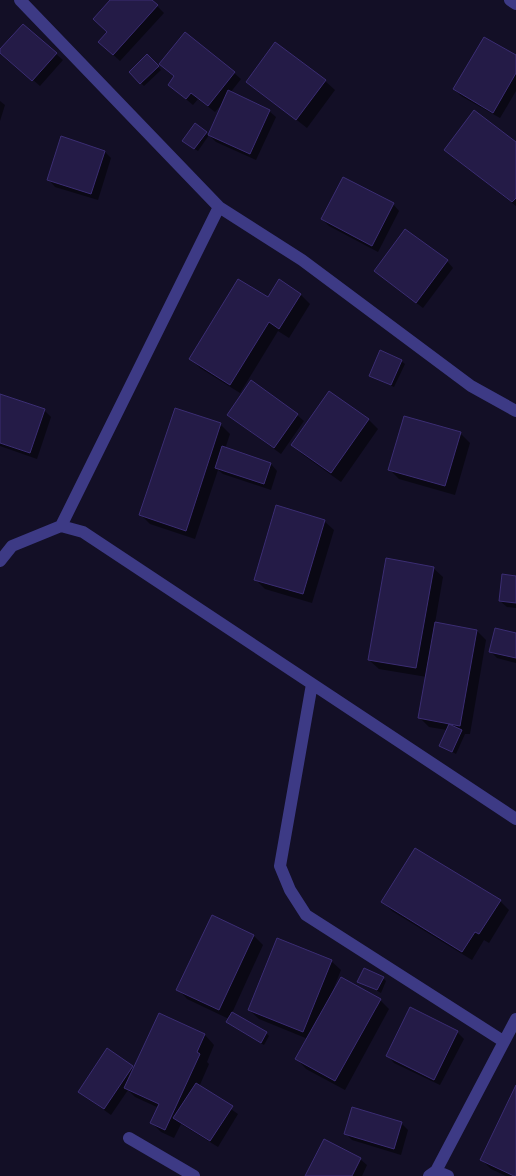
<svg xmlns="http://www.w3.org/2000/svg" width="516" height="1176" viewBox="0 0 516 1176" font-family="Commissioner,sans-serif">
	<rect width="100%" height="100%" fill="#130f26"/>
	<path fill="#0007" d="M 112,0 L 151,0 L 164,13 L 120,61 L 106,48 Z
		M 0,51 L 56,54 L 63,60 L 40,86 Z
		M 147,56 L 161,70 L 144,86 L 130,72 Z
		M 516,57 L 516,91 L 500,118 L 461,96 L 454,89 Z
		M 161,64 L 234,73 L 241,79 L 230,93 L 269,111 L 276,117 L 256,160 L 216,142 L 209,135 L 198,151 L 187,144 L 206,133 L 209,136 L 224,102 L 215,112 L 198,99 L 193,105 L 169,85 L 175,77 Z
		M 247,81 L 325,81 L 335,90 L 307,128 Z
		M 0,101 L 5,105 L 0,121 Z
		M 516,144 L 516,206 L 445,150 Z
		M 105,152 L 111,158 L 98,200 L 55,187 L 49,180 Z
		M 393,204 L 399,211 L 378,252 L 329,226 L 322,219 Z
		M 447,261 L 453,268 L 423,308 L 375,271 Z
		M 301,295 L 310,304 L 289,338 L 278,331 L 240,393 L 200,368 L 191,359 L 268,299 Z
		M 401,361 L 405,364 L 394,387 L 370,375 Z
		M 330,393 L 369,420 L 378,429 L 341,482 L 302,454 L 292,445 Z
		M 0,396 L 44,410 L 51,417 L 37,459 L 0,446 Z
		M 228,415 L 297,415 L 304,421 L 281,454 Z
		M 220,424 L 230,434 L 225,449 L 271,464 L 277,471 L 271,490 L 223,474 L 218,470 L 195,539 L 150,524 L 141,515 Z
		M 460,433 L 470,443 L 455,495 L 399,479 L 389,469 Z
		M 324,521 L 334,530 L 312,603 L 265,589 L 255,579 Z
		M 433,568 L 443,577 L 435,623 L 477,631 L 486,640 L 470,734 L 465,734 L 456,754 L 440,745 L 447,730 L 429,727 L 420,718 L 427,677 L 379,669 L 369,660 Z
		M 516,577 L 516,608 L 507,607 L 500,601 Z
		M 516,635 L 516,663 L 497,658 L 490,651 Z
		M 500,901 L 509,910 L 489,943 L 484,940 L 472,960 L 392,911 L 383,902 Z
		M 254,936 L 263,945 L 232,1013 L 266,1033 L 269,1036 L 264,1045 L 231,1025 L 227,1022 L 229,1019 L 187,999 L 178,989 Z
		M 331,961 L 341,970 L 331,995 L 380,1000 L 389,1009 L 345,1090 L 306,1069 L 297,1059 L 308,1039 L 259,1019 L 249,1010 Z
		M 383,978 L 386,981 L 381,993 L 359,981 Z
		M 160,1015 L 205,1035 L 214,1045 L 207,1062 L 209,1064 L 199,1087 L 238,1114 L 218,1147 L 181,1124 L 174,1138 L 161,1132 L 152,1123 L 159,1108 L 135,1097 L 128,1090 L 111,1115 L 79,1092 L 132,1067 L 134,1069 Z
		M 457,1032 L 464,1039 L 440,1085 L 394,1063 L 388,1056 Z
		M 516,1088 L 516,1176 L 506,1176 L 491,1169 L 481,1159 Z
		M 401,1123 L 408,1130 L 401,1155 L 352,1140 L 346,1134 Z
		M 360,1159 L 367,1165 L 362,1176 L 306,1176 Z"/>
	<path fill="#241b47" stroke="#3b2d73" d="M 110,0 L 152,0 L 158,5 L 113,55 L 98,42 L 107,32 L 93,19 Z
		M 23,24 L 57,53 L 32,81 L 0,53 L 0,49 Z
		M 185,32 L 235,72 L 208,106 L 191,93 L 186,99 L 168,85 L 174,76 L 159,64 Z
		M 484,37 L 516,55 L 516,73 L 493,113 L 453,89 Z
		M 275,42 L 326,80 L 296,120 L 246,82 Z
		M 147,54 L 159,66 L 140,84 L 129,72 Z
		M 228,90 L 270,110 L 250,154 L 208,135 Z
		M 474,110 L 516,142 L 516,198 L 512,202 L 444,150 Z
		M 195,123 L 207,132 L 194,149 L 182,141 Z
		M 61,136 L 105,151 L 91,194 L 47,180 Z
		M 343,177 L 394,203 L 372,246 L 321,219 Z
		M 405,229 L 448,260 L 416,303 L 374,271 Z
		M 238,279 L 268,297 L 279,279 L 301,294 L 279,329 L 269,322 L 230,385 L 189,359 Z
		M 380,350 L 402,360 L 391,385 L 369,376 Z
		M 251,380 L 298,414 L 274,448 L 227,415 Z
		M 329,391 L 369,419 L 331,473 L 291,445 Z
		M 0,394 L 45,409 L 30,453 L 0,443 Z
		M 175,408 L 221,423 L 186,531 L 139,515 Z
		M 404,416 L 461,432 L 445,486 L 388,470 Z
		M 222,446 L 271,463 L 264,484 L 215,468 Z
		M 276,505 L 325,520 L 303,594 L 254,580 Z
		M 386,558 L 434,567 L 416,668 L 368,660 Z
		M 502,574 L 516,576 L 516,603 L 499,601 Z
		M 435,622 L 477,630 L 460,726 L 418,718 Z
		M 495,628 L 516,633 L 516,658 L 489,652 Z
		M 449,724 L 462,730 L 452,752 L 439,746 Z
		M 415,848 L 501,900 L 479,934 L 475,932 L 462,952 L 381,902 Z
		M 212,915 L 254,935 L 219,1010 L 176,990 Z
		M 277,938 L 332,960 L 303,1032 L 248,1010 Z
		M 364,968 L 384,977 L 377,990 L 357,982 Z
		M 341,977 L 381,999 L 335,1081 L 295,1059 Z
		M 410,1007 L 458,1031 L 434,1080 L 386,1056 Z
		M 232,1012 L 267,1032 L 261,1043 L 226,1022 Z
		M 159,1013 L 205,1034 L 197,1052 L 200,1054 L 165,1130 L 150,1123 L 159,1104 L 124,1088 Z
		M 107,1048 L 133,1066 L 104,1109 L 78,1092 Z
		M 196,1083 L 233,1106 L 210,1141 L 173,1118 Z
		M 516,1085 L 516,1176 L 514,1176 L 480,1160 Z
		M 352,1107 L 402,1122 L 394,1149 L 344,1134 Z
		M 324,1139 L 361,1158 L 352,1176 L 305,1176 Z"/>
	<g fill="none" stroke-linecap="round" stroke-linejoin="round">
		<path stroke="#3d3a85" stroke-width="12" d="M 20,0 L 219,207 L 302,260 L 471,386 L 516,411
			M 510,0 L 516,4
			M 61,526 L 219,207
			M 0,561 L 12,546 L 61,526 L 83,532 L 516,819
			M 312,684 L 280,866 L 290,890 L 306,915 L 503,1041
			M 129,1138 L 194,1176
			M 436,1171 L 448,1176
			M 429,1176 L 436,1171 L 516,1019"/>
	</g>
</svg>
